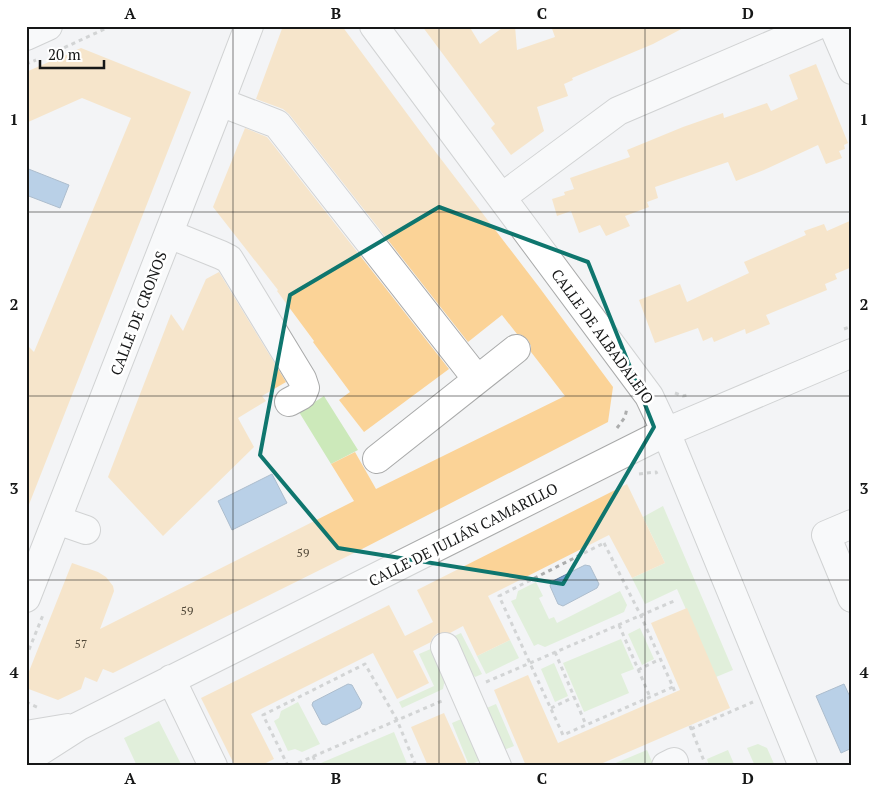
<svg xmlns="http://www.w3.org/2000/svg" width="878" height="792" viewBox="0 0 878 792" font-family="'PT Serif',serif">
	<rect width="100%" height="100%" fill="#f3f4f5"/>
	<path fill="#cce9ba" d="M 324,396 L 358,450 L 331,464 L 299,412 Z
		M 663,506 L 733,670 L 716,677 L 677,589 L 645,604 L 632,578 L 665,563 L 643,517 Z
		M 536,582 L 543,596 L 539,598 L 549,619 L 554,617 L 557,623 L 620,591 L 627,605 L 624,612 L 545,647 L 538,644 L 534,646 L 511,601 L 516,599 L 518,591 Z
		M 640,628 L 654,659 L 642,665 L 628,634 Z
		M 461,633 L 482,674 L 475,677 L 471,672 L 448,639 Z
		M 621,639 L 634,669 L 621,674 L 629,693 L 584,712 L 563,663 Z
		M 510,640 L 519,658 L 486,674 L 477,656 Z
		M 433,648 L 449,679 L 444,684 L 443,689 L 402,708 L 399,702 L 434,686 L 419,654 Z
		M 554,663 L 568,696 L 555,702 L 541,669 Z
		M 298,702 L 320,744 L 302,752 L 295,749 L 288,751 L 274,721 L 279,718 L 281,711 Z
		M 496,704 L 514,746 L 499,752 L 482,710 Z
		M 466,717 L 484,759 L 469,765 L 452,723 Z
		M 159,721 L 182,766 L 137,766 L 124,738 Z
		M 394,732 L 408,766 L 322,766 L 321,763 Z
		M 758,744 L 767,748 L 775,766 L 755,766 L 747,748 Z
		M 647,750 L 653,764 L 649,766 L 611,765 Z
		M 728,750 L 734,764 L 730,766 L 709,766 L 707,759 Z"/>
	<path fill="#74a4d5" stroke="#587a9c" d="M 26,168 L 69,185 L 60,208 L 26,195 Z
		M 272,474 L 287,503 L 232,530 L 218,501 Z
		M 585,565 L 590,566 L 599,584 L 597,588 L 563,606 L 558,604 L 550,586 L 551,582 Z
		M 348,684 L 352,685 L 362,703 L 360,708 L 326,725 L 322,724 L 312,705 L 313,702 Z
		M 844,684 L 852,701 L 852,748 L 841,753 L 816,696 Z"/>
	<path fill="#fbd397" d="M 283,26 L 293,29 L 314,26 L 342,26 L 431,146 L 539,287 L 613,387 L 608,422 L 364,548 L 113,673 L 103,669 L 97,682 L 85,677 L 81,689 L 58,700 L 26,688 L 26,679 L 72,563 L 98,572 L 106,577 L 113,586 L 114,591 L 100,629 L 354,501 L 331,464 L 355,452 L 376,489 L 565,396 L 531,352 L 531,346 L 528,340 L 522,335 L 517,334 L 502,315 L 468,342 L 289,114 L 283,109 L 256,99 Z
		M 422,26 L 469,26 L 480,44 L 505,26 L 515,26 L 517,50 L 555,37 L 551,26 L 687,26 L 653,44 L 572,78 L 573,80 L 564,84 L 568,96 L 537,107 L 544,131 L 511,155 L 491,128 L 495,124 Z
		M 81,48 L 191,92 L 28,507 L 26,507 L 26,344 L 34,352 L 131,118 L 82,98 L 26,123 L 26,72 Z
		M 816,64 L 848,143 L 844,145 L 845,149 L 839,151 L 842,158 L 826,164 L 818,145 L 764,170 L 736,181 L 728,162 L 655,187 L 658,198 L 647,202 L 649,207 L 625,216 L 630,226 L 606,236 L 600,225 L 579,233 L 571,211 L 557,216 L 552,199 L 565,195 L 564,192 L 574,189 L 570,178 L 630,157 L 627,150 L 683,127 L 723,113 L 724,118 L 767,103 L 771,111 L 798,99 L 789,75 Z
		M 245,128 L 267,137 L 449,369 L 364,432 L 339,400 L 350,392 L 313,342 L 314,341 L 277,291 L 278,290 L 213,207 Z
		M 852,220 L 852,267 L 835,274 L 837,279 L 825,284 L 827,290 L 766,315 L 770,324 L 746,334 L 745,329 L 714,342 L 712,337 L 703,341 L 698,328 L 655,343 L 639,300 L 680,284 L 687,302 L 749,273 L 744,262 L 806,235 L 804,231 L 824,224 L 827,231 Z
		M 219,272 L 286,382 L 262,396 L 266,401 L 238,418 L 254,447 L 163,536 L 108,477 L 171,314 L 183,331 L 206,279 Z
		M 627,484 L 665,563 L 632,578 L 609,535 L 488,596 L 510,640 L 477,656 L 463,626 L 450,633 L 438,633 L 433,637 L 431,642 L 413,651 L 429,683 L 397,699 L 373,653 L 251,714 L 274,759 L 260,766 L 235,766 L 201,698 L 389,605 L 405,636 L 433,622 L 417,590 Z
		M 687,608 L 730,708 L 596,766 L 526,766 L 494,690 L 528,675 L 558,743 L 680,690 L 651,623 Z
		M 444,713 L 468,766 L 428,766 L 411,727 Z"/>
	<g fill="none" stroke-linecap="round" stroke-linejoin="round">
		<g stroke="#a9aaaa" stroke-width="30">
			<path id="minor" d="M 374,26 L 649,396 L 666,432 L 803,766
				M 833,26 L 852,70
				M 26,36 L 48,26
				M 220,102 L 277,124 L 477,379
				M 502,197 L 618,111 L 816,26
				M 169,234 L 221,255 L 229,259 L 302,379 L 305,388 L 302,395 L 289,402
				M 377,459 L 516,349
				M 57,520 L 86,530
				M 852,524 L 826,535 L 852,598
				M 26,598 L 220,102 L 249,26
				M 445,647 L 497,766
				M 171,679 L 213,766
				M 26,735 L 68,728
				M 26,760 L 79,726 L 666,432 L 852,353
				M 666,766 L 674,762"/>
		</g>
		<path stroke="#acadad" stroke-width="3" stroke-dasharray="4 4" stroke-linecap="butt" d="M 57,51 L 111,26
			M 26,64 L 36,60
			M 844,329 L 852,326
			M 675,393 L 683,396 L 688,395
			M 617,428 L 625,417 L 627,408
			M 639,474 L 656,472 L 657,474
			M 604,543 L 641,616 L 673,687 L 563,735 L 499,596 Z
			M 619,625 L 650,697
			M 555,652 L 586,725
			M 26,657 L 43,615
			M 638,670 L 660,659
			M 486,682 L 674,601
			M 673,687 L 675,692
			M 26,702 L 39,708
			M 551,708 L 574,697
			M 690,726 L 706,766
			M 691,729 L 753,702
			M 313,756 L 317,766
			M 288,766 L 263,715 L 365,664 L 397,720 L 416,766
			M 291,766 L 444,700"/>
		<use href="#minor" stroke="#fff" stroke-width="28"/>
	</g>
	<path d="M0 0H878V792H0ZM 439,207 L 588,262 L 654,427 L 563,584 L 338,548 L 260,455 L 290,295 Z" fill="#f3f4f5" fill-opacity=".55" fill-rule="evenodd"/>
	<path fill="none" stroke="#0f766e" stroke-width="4" stroke-linejoin="round" d="M 439,207 L 588,262 L 654,427 L 563,584 L 338,548 L 260,455 L 290,295 Z"/>
	<path fill="none" stroke="#161717" stroke-width="1" stroke-opacity="0.55" d="M 233,26 L 233,766M 439,26 L 439,766M 645,26 L 645,766M 26,212 L 852,212M 26,396 L 852,396M 26,580 L 852,580"/>
	<g text-anchor="middle" dominant-baseline="central" stroke-width="5" stroke-linejoin="round" paint-order="stroke">
		<g font-size="12" fill="#4f4637">
			<text x="303" y="552">59</text>
			<text x="187" y="610">59</text>
			<text x="81" y="643">57</text>
		</g>
		<g font-size="15" fill="#161717" stroke="#fff">
			<text transform="translate(138 313) rotate(-69)">CALLE DE CRONOS</text>
			<text transform="translate(603 336) rotate(54)">CALLE DE ALBADALEJO</text>
			<text transform="translate(463 534) rotate(-27)">CALLE DE JULIÁN CAMARILLO</text>
		</g>
	</g>
	<rect width="878" height="792" fill="none" stroke="#ffffff" stroke-width="55"/>
	<path d="M40 60v8h64v-8" fill="none" stroke="#161717" stroke-width="2.5"/>
	<text x="48" y="60" font-size="15" fill="#161717" stroke="#ffffff" stroke-width="4" paint-order="stroke">20 m</text>
	<rect x="28" y="28" width="822" height="736" fill="none" stroke="#161717" stroke-width="2"/>
	<g font-size="16" text-anchor="middle" font-weight="bold" fill="#161717">
		<text x="130" y="19">A</text>
		<text x="336" y="19">B</text>
		<text x="542" y="19">C</text>
		<text x="748" y="19">D</text>
		<text x="14" y="125">1</text>
		<text x="864" y="125">1</text>
		<text x="14" y="310">2</text>
		<text x="864" y="310">2</text>
		<text x="14" y="494">3</text>
		<text x="864" y="494">3</text>
		<text x="14" y="678">4</text>
		<text x="864" y="678">4</text>
		<text x="130" y="784">A</text>
		<text x="336" y="784">B</text>
		<text x="542" y="784">C</text>
		<text x="748" y="784">D</text>
	</g>
</svg>
